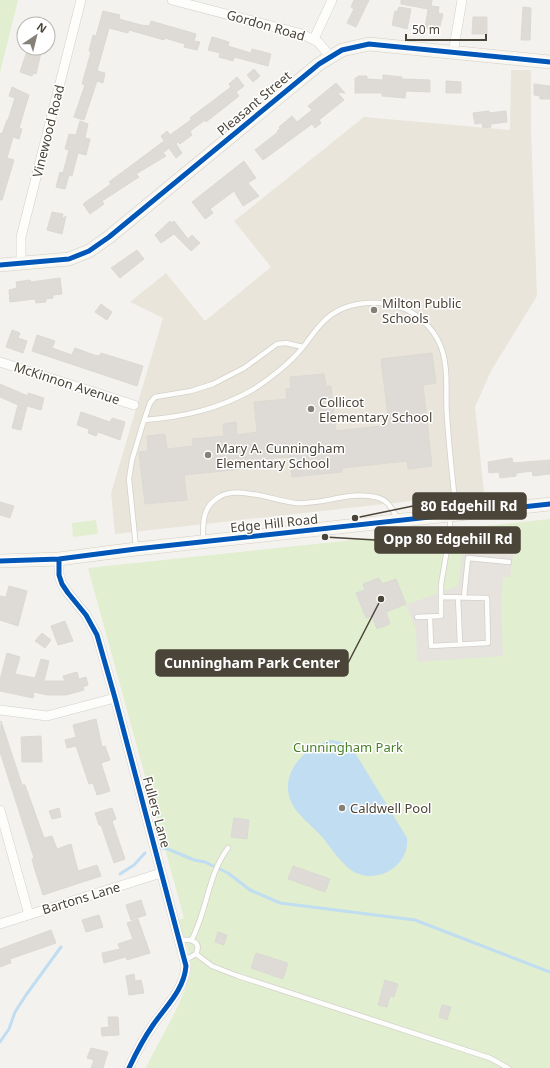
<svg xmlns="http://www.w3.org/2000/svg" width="550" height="1068" viewBox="0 0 550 1068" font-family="'Noto Sans',sans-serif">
	<rect width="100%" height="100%" fill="#f4f2ee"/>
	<path fill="#eae5da" d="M 511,70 L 531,70 L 531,130 L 537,296 L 491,371 L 475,407 L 484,493 L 115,534 L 111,493 L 163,318 L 130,302 L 166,273 L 205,321 L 271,267 L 234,221 L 364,117 L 510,130 Z"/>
	<path fill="#e1eecf" d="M 0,0 L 18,0 L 0,73 Z
		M 550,519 L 550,1068 L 146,1068 C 156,1045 193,987 191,964 C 190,950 182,934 178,920 L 184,918 L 88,568 Z
		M 96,520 L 98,534 L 73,537 L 72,523 Z"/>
	<path fill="#e6e3df" d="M 464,543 L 514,548 L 510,577 L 503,577 L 501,602 L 503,656 L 417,662 L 416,629 L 406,605 L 458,586 Z"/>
	<path fill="#c0ddf1" d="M 331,740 L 342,742 L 354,751 L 407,838 C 410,865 378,885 354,872 C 342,865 332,849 323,838 C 313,826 295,814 290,799 C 280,772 307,745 331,740 Z"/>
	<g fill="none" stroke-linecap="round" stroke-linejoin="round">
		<path stroke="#c0ddf1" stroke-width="3" d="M 161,848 L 168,849 L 194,860 L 205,862 L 228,873 L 250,890 L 280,903 L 415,920 L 550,972
			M 120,874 L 134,865 L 145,853
			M 0,1042 L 9,1029 L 15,1012 L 26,995 L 61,947"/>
	</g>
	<path fill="#dedbd6" stroke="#dcd9d4" d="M 354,0 L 369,0 L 356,27 L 347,23 L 354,9 L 351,7 Z
		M 401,0 L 432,0 L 431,6 L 439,7 L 438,13 L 443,14 L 439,30 L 425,28 L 428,9 L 401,4 Z
		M 399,7 L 411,9 L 407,29 L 392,25 L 395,11 L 397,12 Z
		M 523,7 L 531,8 L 530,40 L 521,40 Z
		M 103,11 L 120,15 L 119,19 L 141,25 L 149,26 L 151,21 L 196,34 L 194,41 L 200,42 L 197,50 L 184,47 L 185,44 L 165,38 L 164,40 L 129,30 L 128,33 L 109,28 L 97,71 L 105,73 L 103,83 L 97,81 L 84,120 L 74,117 L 85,85 L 82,84 L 91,52 L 89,51 L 93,35 L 96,36 Z
		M 473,17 L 487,17 L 487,34 L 472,34 Z
		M 212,37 L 229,42 L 228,46 L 251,53 L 252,49 L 271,54 L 268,66 L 234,57 L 233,61 L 219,57 L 220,53 L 208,50 Z
		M 28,48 L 42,48 L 36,74 L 33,73 L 32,76 L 20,72 Z
		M 254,69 L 260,76 L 253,82 L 247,75 Z
		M 383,75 L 402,77 L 401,79 L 430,80 L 430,92 L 406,91 L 405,98 L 382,96 L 382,93 L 355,93 L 355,78 L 357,78 L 358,76 L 367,76 L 367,79 L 383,80 Z
		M 237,77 L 244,86 L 236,92 L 239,96 L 206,122 L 205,120 L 190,131 L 192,135 L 180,144 L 178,142 L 176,144 L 182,153 L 176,158 L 169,148 L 163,153 L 166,156 L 136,174 L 139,177 L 102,201 L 104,204 L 90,214 L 83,204 L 111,184 L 109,182 L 164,141 L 161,136 L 167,131 L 170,135 L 192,119 L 190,118 L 231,87 L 229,84 Z
		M 446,81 L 461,82 L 461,93 L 446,93 Z
		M 336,83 L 345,93 L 337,92 L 344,100 L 319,120 L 321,123 L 315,128 L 312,124 L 263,160 L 255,150 L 278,132 L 277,131 L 280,129 L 279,127 L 292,116 L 297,122 L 312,110 L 308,106 Z
		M 534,84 L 550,86 L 550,99 L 540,99 L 540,96 L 534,95 Z
		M 12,87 L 29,95 L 19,128 L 22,129 L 19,139 L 13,137 L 7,158 L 14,160 L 2,200 L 0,200 L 0,133 L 2,134 L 7,120 L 8,120 L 15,98 L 9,96 Z
		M 489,111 L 489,113 L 506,111 L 507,122 L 491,124 L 491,127 L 483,128 L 482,123 L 475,124 L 473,113 Z
		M 80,121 L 88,124 L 85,138 L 90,139 L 86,155 L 78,153 L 72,176 L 69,175 L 65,189 L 56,187 L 60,172 L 63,173 L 69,150 L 65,149 L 69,134 L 76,135 Z
		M 244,161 L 256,178 L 248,183 L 259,196 L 243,206 L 234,191 L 210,209 L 213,213 L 205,219 L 192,202 Z
		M 52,212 L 63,214 L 62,219 L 66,216 L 62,234 L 47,230 Z
		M 170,221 L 171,223 L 174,221 L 188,239 L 192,235 L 200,243 L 191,251 L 174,234 L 161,243 L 155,235 Z
		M 137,250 L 144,259 L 120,278 L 111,268 Z
		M 60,278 L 62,294 L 53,295 L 53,298 L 46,299 L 46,302 L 36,303 L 35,299 L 10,302 L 9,290 L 17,288 L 16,282 L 30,280 L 31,282 Z
		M 101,304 L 112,312 L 107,320 L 95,312 Z
		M 12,330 L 20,333 L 18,338 L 27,341 L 23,353 L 6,347 Z
		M 37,335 L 55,341 L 52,348 L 72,355 L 75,348 L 94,355 L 99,356 L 101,353 L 143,366 L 137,386 L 32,351 Z
		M 432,353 L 436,383 L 423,385 L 432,466 L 408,469 L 407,461 L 342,468 L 342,472 L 292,477 L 290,457 L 272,458 L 273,466 L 184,475 L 187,500 L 145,504 L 139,452 L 148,451 L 147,436 L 165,434 L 167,449 L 193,446 L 192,439 L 224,436 L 223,424 L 236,422 L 237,435 L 257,432 L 254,402 L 287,399 L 286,389 L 291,389 L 290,377 L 324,374 L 326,386 L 331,386 L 336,431 L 389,425 L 381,359 Z
		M 0,384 L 28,396 L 28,393 L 44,398 L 41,410 L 27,406 L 21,430 L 12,428 L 18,405 L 0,397 Z
		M 81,412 L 110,422 L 112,418 L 125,422 L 120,440 L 98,432 L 96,436 L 88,433 L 89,429 L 77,425 Z
		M 512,458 L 513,463 L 550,460 L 550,474 L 533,476 L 532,471 L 516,473 L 516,476 L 500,478 L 499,472 L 489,473 L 488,462 Z
		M 0,502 L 14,506 L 10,518 L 0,515 Z
		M 379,578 L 382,584 L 396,579 L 406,604 L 386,612 L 390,624 L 377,629 L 372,616 L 366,618 L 356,593 L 365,590 L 363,584 Z
		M 9,586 L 27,591 L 18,626 L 0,620 L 0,596 L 6,597 Z
		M 65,621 L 73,641 L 58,645 L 51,626 Z
		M 42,633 L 51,640 L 45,648 L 35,641 Z
		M 7,653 L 20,657 L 15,674 L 35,678 L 41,659 L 49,661 L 44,681 L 65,681 L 63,676 L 77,672 L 79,679 L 86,677 L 88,685 L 83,687 L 84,690 L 66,695 L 47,695 L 34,692 L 33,698 L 0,691 L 0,680 Z
		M 96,719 L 102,747 L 105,746 L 110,760 L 101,763 L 110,791 L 97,795 L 93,783 L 89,784 L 76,746 L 67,748 L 65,740 L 76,737 L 73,725 Z
		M 1,721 L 22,785 L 25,785 L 44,838 L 52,836 L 57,849 L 71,844 L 78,871 L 97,865 L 101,876 L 43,895 L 34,867 L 32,859 L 34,858 L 0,752 Z
		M 41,736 L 42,762 L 22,762 L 21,737 Z
		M 59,808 L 61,817 L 52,819 L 49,811 Z
		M 112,808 L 116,819 L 112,821 L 125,859 L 114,863 L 101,825 L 99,825 L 95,813 Z
		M 234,818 L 249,820 L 247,839 L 231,837 Z
		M 293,866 L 330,879 L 325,892 L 288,879 Z
		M 141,900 L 146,915 L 131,920 L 126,905 Z
		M 99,915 L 103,927 L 86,932 L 82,920 Z
		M 138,919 L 150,953 L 127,960 L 126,957 L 104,963 L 102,953 L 120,949 L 118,944 L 133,939 L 127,923 Z
		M 51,930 L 56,943 L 10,959 L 11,963 L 0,967 L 0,949 Z
		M 218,932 L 227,935 L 224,945 L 215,942 Z
		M 256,953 L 288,963 L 283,979 L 251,968 Z
		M 134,974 L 135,981 L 141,980 L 144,993 L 129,995 L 126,976 Z
		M 385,980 L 398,984 L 394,997 L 390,996 L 387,1007 L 378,1005 Z
		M 442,1005 L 451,1007 L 447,1020 L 439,1017 Z
		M 108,1017 L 118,1017 L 119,1035 L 102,1036 L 101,1028 L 109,1027 Z
		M 91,1048 L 108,1052 L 103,1068 L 91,1068 L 94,1060 L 87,1058 Z"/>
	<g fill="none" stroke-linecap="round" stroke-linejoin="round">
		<g stroke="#d2d0cb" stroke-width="6">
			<path id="lane" d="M 144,420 L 150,403 L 155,397 L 191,391 L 213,384 L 244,368 L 277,344 L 286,343 L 303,347
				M 203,540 C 203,523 202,507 219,497 C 238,485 275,501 296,503 C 322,505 349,491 375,497 C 388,499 392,509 398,519
				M 136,547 L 129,479 L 132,460 L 144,420 C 184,417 219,409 254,389 C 269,379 284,368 296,355 C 306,345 313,332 323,322 C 343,301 379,298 405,309 C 423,317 438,334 443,353 C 449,374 445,395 447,416 C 449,449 453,481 456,513
				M 458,597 L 460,644
				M 464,597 L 468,558 L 509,562
				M 417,617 L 441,616 L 441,585 L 450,531 L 450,517
				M 430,617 L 431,646 L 488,643 L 487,598 L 441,597
				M 192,939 C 207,911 208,874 228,848
				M 179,941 C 190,938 202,941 196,954 L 185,960
				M 196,954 L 212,966 L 238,976 L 490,1058 L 508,1068"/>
		</g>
		<g stroke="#d2d0cb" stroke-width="10">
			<path id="street" d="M 172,0 L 302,34 L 318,42 L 330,56
				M 314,39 L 332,0
				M 453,53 L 462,0
				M 21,262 L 21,237 L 81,0
				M 0,362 L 134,405
				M 59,559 L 59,575 L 62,584 L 68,593 L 86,615 L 97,635 L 115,698 L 186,966 C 184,990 166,1006 153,1025 C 144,1038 136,1053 129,1068
				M 0,710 L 47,716 L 115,698
				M 0,810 L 29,915
				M 0,924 L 161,873"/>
		</g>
		<g stroke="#d3cfc5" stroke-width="14">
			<path id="secondary" d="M 0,265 L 69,259 L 89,251 L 109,237 L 319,64 L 342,50 L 369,44 L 550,62
				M 0,561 L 59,559 L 136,549 L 550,504"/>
		</g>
		<use href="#lane" stroke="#fdfdfc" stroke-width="4.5"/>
		<use href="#street" stroke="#fdfdfc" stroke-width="9"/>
		<use href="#secondary" stroke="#f7f6f1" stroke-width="13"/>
		<g stroke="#fff" stroke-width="8">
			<path id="cycleway" d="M 0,265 L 69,259 L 89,251 L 109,237 L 319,64 L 342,50 L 369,44 L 550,62
				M 59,559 L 59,575 L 62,584 L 68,593 L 86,615 L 97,635 L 115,698 L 186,966 C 184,990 166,1006 153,1025 C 144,1038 136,1053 129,1068
				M 0,561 L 59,559 L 136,549 L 550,504"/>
		</g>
		<use href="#cycleway" stroke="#0057b8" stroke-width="5"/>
	</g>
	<g fill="#868178" stroke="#fff" stroke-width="1.5">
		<circle cx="374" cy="310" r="4"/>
		<circle cx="311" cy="409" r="4"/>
		<circle cx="208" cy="455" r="4"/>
		<circle cx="342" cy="808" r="4"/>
	</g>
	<g text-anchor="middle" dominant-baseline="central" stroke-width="3" stroke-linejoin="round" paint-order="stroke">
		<g font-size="13" fill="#4b4439" stroke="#fff">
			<text transform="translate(266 25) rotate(16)">Gordon Road</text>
			<text transform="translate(254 103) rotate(-40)">Pleasant Street</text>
			<text transform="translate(48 131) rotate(-76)">Vinewood Road</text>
			<text transform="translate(67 383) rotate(18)">McKinnon Avenue</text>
			<text transform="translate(274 523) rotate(-6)">Edge Hill Road</text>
			<text transform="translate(157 812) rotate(75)">Fullers Lane</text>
			<text transform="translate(81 898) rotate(-17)">Bartons Lane</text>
		</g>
		<g font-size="13" fill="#4b4439" stroke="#fff" text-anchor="start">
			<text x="382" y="303">Milton Public<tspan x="382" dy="15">Schools</tspan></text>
			<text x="319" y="402">Collicot<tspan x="319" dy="15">Elementary School</tspan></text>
			<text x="216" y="448">Mary A. Cunningham<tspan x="216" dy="15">Elementary School</tspan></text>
			<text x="350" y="808">Caldwell Pool</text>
		</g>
		<g font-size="13" fill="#4a7f2a" stroke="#fff">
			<text x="348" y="747">Cunningham Park</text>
		</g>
	</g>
	<path fill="none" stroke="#4b4439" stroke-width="1.5" d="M355 518L413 506M325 537L375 540M381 599L348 663"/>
	<g fill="#4b4439" stroke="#fff" stroke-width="1.5">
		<circle cx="355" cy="518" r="4"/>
		<circle cx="325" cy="537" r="4"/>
		<circle cx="381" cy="599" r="4"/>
	</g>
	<g fill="#4b4439" stroke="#4b4439" stroke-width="1.5">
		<rect x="413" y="493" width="113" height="26" rx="4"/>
		<rect x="375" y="527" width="145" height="26" rx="4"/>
		<rect x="156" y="650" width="192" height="26" rx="4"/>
	</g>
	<g font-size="14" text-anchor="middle" font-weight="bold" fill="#fff">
		<text x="469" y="511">80 Edgehill Rd</text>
		<text x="448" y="544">Opp 80 Edgehill Rd</text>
		<text x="252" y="668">Cunningham Park Center</text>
	</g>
	<g transform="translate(36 36) rotate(35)"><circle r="19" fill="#ffffff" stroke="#b7b4b0"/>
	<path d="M0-3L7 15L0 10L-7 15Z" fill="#868178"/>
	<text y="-6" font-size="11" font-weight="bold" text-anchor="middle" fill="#4b4439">N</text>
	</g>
	<path d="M406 34v6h80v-6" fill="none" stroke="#4b4439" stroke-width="2"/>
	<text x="412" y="34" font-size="12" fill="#4b4439" stroke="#ffffff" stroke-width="3" paint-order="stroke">50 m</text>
</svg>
